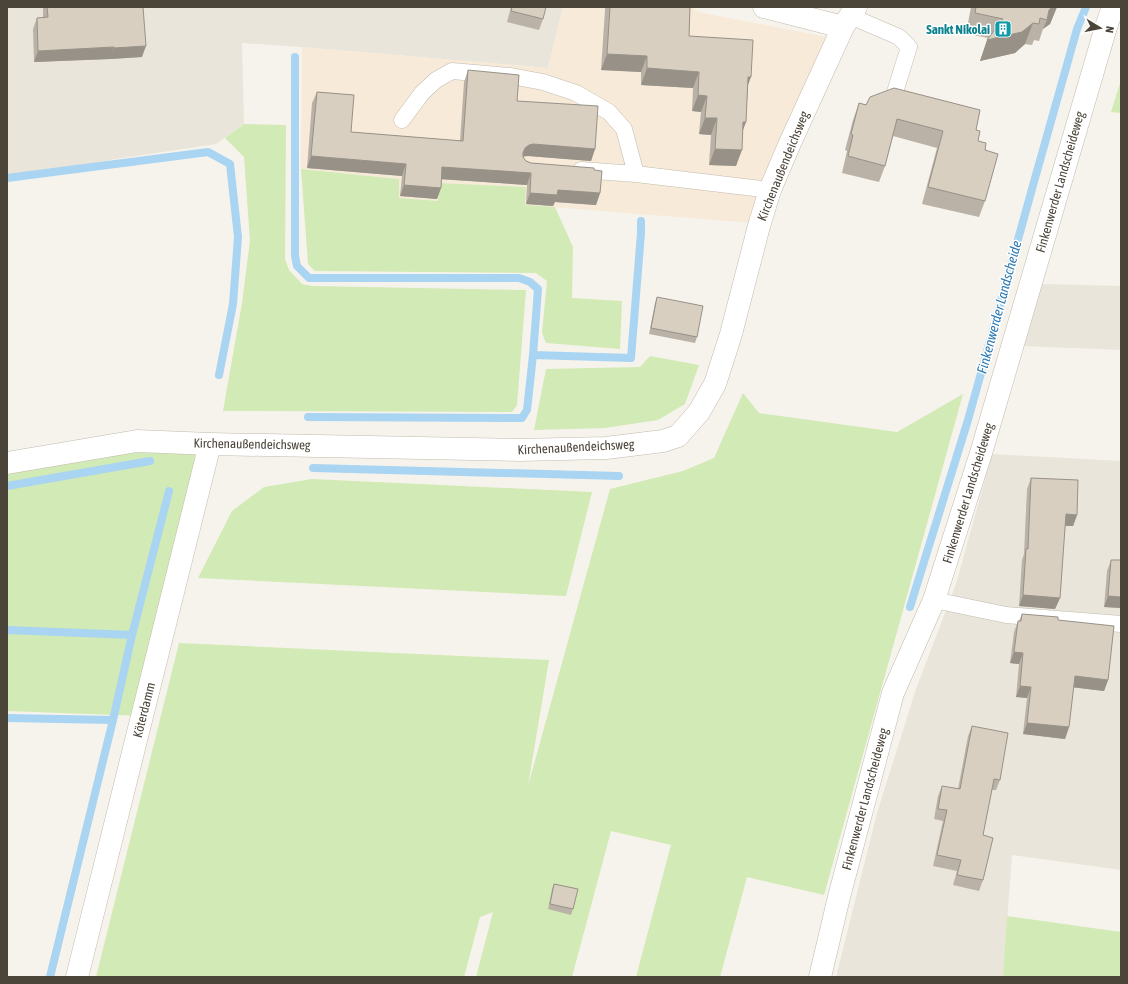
<svg xmlns="http://www.w3.org/2000/svg" width="1128" height="984" viewBox="0 0 1128 984" font-family="'Asap Condensed',sans-serif">
	<rect width="100%" height="100%" fill="#f6f3ec"/>
	<path fill="#eae5da" d="M 7,7 L 563,7 L 548,68 L 302,47 L 242,43 L 244,124 L 216,144 L 116,159 L 30,175 L 7,178 Z
		M 1042,284 L 1121,286 L 1121,350 L 1024,346 Z
		M 992,454 L 1121,461 L 1121,870 L 1012,855 L 1003,977 L 836,977 L 877,813 L 916,689 L 956,584 Z"/>
	<path fill="#f7ead8" d="M 563,7 L 690,7 L 703,13 L 827,37 L 753,223 L 525,205 L 526,187 L 440,183 L 439,201 L 398,198 L 399,179 L 301,169 L 302,47 L 548,68 Z"/>
	<path fill="#d2eab5" d="M 1121,80 L 1121,113 L 1111,112 Z
		M 244,124 L 286,125 L 285,259 L 289,270 L 302,284 L 312,286 L 526,290 L 517,405 L 512,412 L 223,411 L 242,303 L 250,241 L 244,157 L 225,138 Z
		M 301,169 L 399,179 L 399,198 L 438,201 L 440,183 L 526,187 L 525,205 L 555,207 L 573,247 L 572,298 L 622,301 L 620,349 L 546,343 L 542,333 L 547,281 L 536,273 L 315,271 L 308,264 Z
		M 650,356 L 699,365 L 685,404 L 658,420 L 605,428 L 534,430 L 546,369 L 640,367 Z
		M 743,393 L 759,413 L 897,432 L 963,394 L 824,895 L 747,877 L 720,977 L 636,977 L 671,845 L 611,831 L 572,977 L 476,977 L 493,912 L 480,917 L 464,977 L 96,977 L 179,643 L 549,660 L 528,786 L 610,489 L 683,471 L 714,458 Z
		M 210,444 L 143,716 L 7,711 L 7,463 Z
		M 312,479 L 592,492 L 566,596 L 198,578 L 232,511 L 264,487 Z
		M 1007,916 L 1121,932 L 1121,977 L 1003,977 Z"/>
	<g fill="none" stroke-linecap="round" stroke-linejoin="round">
		<path stroke="#a9d4f2" stroke-width="8" d="M 295,57 L 295,256 L 297,266 L 309,278 L 519,278 L 530,282 L 538,289 L 533,355 L 527,410 L 522,418 L 308,417
			M 7,178 L 208,152 L 230,164 L 238,237 L 233,304 L 219,375
			M 533,355 L 631,358 L 641,233 L 641,221
			M 313,468 L 619,476
			M 7,486 L 150,461
			M 910,607 L 968,420 L 1032,189 L 1077,29 L 1086,7
			M 7,630 L 132,635
			M 7,718 L 113,720
			M 50,977 L 113,720 L 132,635 L 169,491"/>
		<g stroke="#c2bbae" stroke-width="17">
			<path id="service" d="M 850,16 L 899,37 L 909,47 L 895,92
				M 402,120 L 422,93 L 436,80 L 452,71 L 511,76 L 543,82 L 576,93 L 609,112 L 624,129 L 636,174
				M 581,170 L 636,174 L 770,190
				M 934,600 L 1006,615 L 1121,624"/>
		</g>
		<g stroke="#c2bbae" stroke-width="23">
			<path id="minor" d="M 764,7 L 843,27
				M 7,463 L 137,441 L 210,444 L 520,450 L 606,448 L 663,441 L 678,436 L 699,412 L 715,384 L 731,334 L 759,226 L 770,190 L 790,143 L 843,27 L 856,7
				M 77,977 L 210,444
				M 820,977 L 839,897 L 893,693 L 934,600 L 981,453 L 1106,27 L 1113,7"/>
		</g>
		<use href="#service" stroke="#fff" stroke-width="16"/>
		<use href="#minor" stroke="#fff" stroke-width="22"/>
	</g>
	<path fill="#bab2a6" d="M 43,7 L 143,7 L 142,57 L 110,59 L 34,62 L 33,29 L 37,18 L 43,18 Z
		M 511,7 L 546,7 L 543,19 L 539,30 L 507,22 Z
		M 605,7 L 690,7 L 689,36 L 748,85 L 746,122 L 743,129 L 736,166 L 709,165 L 711,135 L 699,134 L 701,112 L 692,111 L 693,88 L 641,85 L 641,72 L 601,70 L 605,10 Z
		M 971,7 L 1057,7 L 1050,24 L 1043,29 L 1039,41 L 1034,40 L 1032,45 L 1025,44 L 1015,53 L 980,61 L 988,38 L 968,34 L 970,23 L 968,23 Z
		M 468,70 L 595,149 L 591,161 L 528,156 L 523,157 L 526,161 L 531,163 L 594,170 L 600,193 L 596,205 L 555,202 L 553,206 L 526,204 L 527,185 L 442,179 L 441,188 L 437,199 L 400,196 L 402,176 L 307,168 L 312,103 L 317,92 L 351,132 L 460,141 L 464,82 Z
		M 859,103 L 976,130 L 978,141 L 985,150 L 985,201 L 979,217 L 922,204 L 937,148 L 893,136 L 885,166 L 879,182 L 842,173 L 847,151 L 845,150 L 853,120 Z
		M 657,297 L 697,337 L 695,343 L 649,334 L 655,303 Z
		M 1121,308 L 1121,334 L 1120,334 Z
		M 1031,478 L 1077,515 L 1073,526 L 1065,526 L 1060,598 L 1055,609 L 1019,606 L 1022,560 L 1024,554 L 1027,489 Z
		M 1111,560 L 1121,608 L 1104,607 L 1107,571 Z
		M 1022,614 L 1058,620 L 1108,680 L 1104,691 L 1073,687 L 1069,727 L 1065,739 L 1023,734 L 1027,698 L 1016,697 L 1019,664 L 1010,663 L 1014,632 L 1018,621 L 1019,621 Z
		M 972,726 L 1000,780 L 996,790 L 992,790 L 983,835 L 983,880 L 979,891 L 953,885 L 957,871 L 933,866 L 943,821 L 934,819 L 938,796 L 942,786 L 958,789 L 968,736 Z
		M 554,884 L 573,909 L 571,915 L 548,909 L 552,889 Z"/>
	<path fill="#979187" d="M 1052,7 L 1057,7 L 1050,24 L 1043,29 L 1047,20 L 1049,10 Z
		M 1033,23 L 1025,44 L 1015,53 L 980,61 L 987,40 Z
		M 146,46 L 142,57 L 110,59 L 114,48 Z
		M 114,47 L 110,59 L 34,62 L 38,51 Z
		M 607,54 L 647,56 L 641,72 L 601,70 Z
		M 647,68 L 699,72 L 693,88 L 641,85 Z
		M 748,77 L 751,77 L 745,93 Z
		M 698,95 L 707,96 L 701,112 L 692,111 Z
		M 705,118 L 717,118 L 711,135 L 699,134 Z
		M 743,122 L 746,122 L 740,138 Z
		M 533,144 L 595,149 L 591,161 L 528,156 L 524,156 L 520,159 L 525,148 L 529,145 Z
		M 715,149 L 742,150 L 736,166 L 709,165 Z
		M 311,156 L 406,164 L 402,176 L 307,168 Z
		M 442,167 L 531,173 L 527,185 L 438,179 Z
		M 404,185 L 441,188 L 437,199 L 400,196 Z
		M 558,190 L 600,193 L 596,205 L 555,202 L 553,206 L 526,204 L 530,193 Z
		M 1066,514 L 1077,515 L 1073,526 L 1062,526 Z
		M 1023,595 L 1060,598 L 1055,609 L 1019,606 Z
		M 1108,596 L 1121,597 L 1121,608 L 1104,607 Z
		M 1014,652 L 1023,653 L 1019,664 L 1010,663 Z
		M 1075,676 L 1108,680 L 1104,691 L 1070,687 Z
		M 1020,686 L 1031,687 L 1027,698 L 1016,697 Z
		M 1027,723 L 1069,727 L 1065,739 L 1023,734 Z"/>
	<path fill="#d8cfc1" stroke="#979187" d="M 47,7 L 143,7 L 146,46 L 114,48 L 114,47 L 38,51 L 37,18 L 48,17 Z
		M 512,7 L 546,7 L 543,19 L 511,11 Z
		M 610,7 L 690,7 L 689,36 L 753,40 L 751,77 L 748,77 L 746,122 L 743,122 L 742,150 L 715,149 L 717,118 L 705,118 L 707,96 L 698,95 L 699,72 L 647,68 L 647,56 L 607,54 Z
		M 976,7 L 1052,7 L 1049,10 L 1047,20 L 1040,18 L 1039,24 L 1033,23 L 1022,32 L 987,40 L 1003,19 L 975,13 Z
		M 468,70 L 519,75 L 517,101 L 598,106 L 595,149 L 533,144 L 529,145 L 525,148 L 523,153 L 523,157 L 526,161 L 531,163 L 594,168 L 594,170 L 602,171 L 600,193 L 558,190 L 557,195 L 530,193 L 531,173 L 442,167 L 441,188 L 404,185 L 406,164 L 311,156 L 317,92 L 354,95 L 351,132 L 463,141 Z
		M 894,88 L 980,110 L 976,130 L 980,131 L 978,141 L 986,143 L 985,150 L 998,154 L 985,201 L 928,187 L 943,131 L 897,119 L 885,166 L 848,156 L 853,135 L 851,134 L 859,103 L 866,105 L 870,97 Z
		M 657,297 L 703,306 L 697,337 L 651,328 Z
		M 1031,478 L 1078,480 L 1077,515 L 1066,514 L 1060,598 L 1023,595 L 1026,549 L 1028,549 Z
		M 1111,560 L 1121,560 L 1121,597 L 1108,596 Z
		M 1022,614 L 1058,617 L 1058,620 L 1114,626 L 1108,680 L 1075,676 L 1069,727 L 1027,723 L 1031,687 L 1020,686 L 1023,653 L 1014,652 L 1018,621 L 1021,621 Z
		M 972,726 L 1008,733 L 1000,780 L 994,779 L 983,835 L 993,838 L 983,880 L 957,875 L 961,860 L 937,855 L 947,810 L 938,809 L 942,786 L 960,789 Z
		M 554,884 L 578,889 L 573,909 L 550,904 Z"/>
	<defs>
		<g id="building-square" transform="scale(0.9)"><rect x="-9" y="-9" width="18" height="18" rx="4" fill="#0f9aa8" stroke="#fff"/><path d="M-4-6H4V6H1V3H-1V6H-4ZM-2.5-4.3h1.7v1.8h-1.7ZM.8-4.3h1.7v1.8H.8ZM-2.5-1h1.7V.8h-1.7ZM.8-1h1.7V.8H.8Z" fill="#fff"/></g>
	</defs>
	<g fill-rule="evenodd">
		<use href="#building-square" x="1003" y="29"/>
	</g>
	<g text-anchor="middle" dominant-baseline="central" stroke-width="3" stroke-linejoin="round" paint-order="stroke">
		<g font-size="13" font-weight="bold" fill="#0d838f" stroke="#fff" text-anchor="end">
			<text x="990" y="29">Sankt Nikolai</text>
		</g>
		<g font-size="13" fill="#4b4439" stroke="#fff">
			<text transform="translate(783 166) rotate(-68)">Kirchenaußendeichsweg</text>
			<text transform="translate(1060 182) rotate(-74)">Finkenwerder Landscheideweg</text>
			<text transform="translate(252 444) rotate(1)">Kirchenaußendeichsweg</text>
			<text transform="translate(576 447) rotate(-3)">Kirchenaußendeichsweg</text>
			<text transform="translate(968 493) rotate(-73)">Finkenwerder Landscheideweg</text>
			<text transform="translate(144 710) rotate(-76)">Köterdamm</text>
			<text transform="translate(865 799) rotate(-75)">Finkenwerder Landscheideweg</text>
		</g>
		<g font-size="14" font-style="italic" fill="#2e7ab2" stroke="#fff">
			<text transform="translate(999 307) rotate(-75)">Finkenwerder Landscheide</text>
		</g>
	</g>
	<rect width="1128" height="984" fill="none" stroke="#4b4439" stroke-width="16"/>
	<g transform="translate(1100 28) rotate(100)" stroke="#ffffff" stroke-width="3" paint-order="stroke">
	<path d="M0-3L7 15L0 10L-7 15Z" fill="#4b4439"/>
	<text y="-6" font-size="11" font-weight="bold" text-anchor="middle" fill="#4b4439">N</text>
	</g>
</svg>
